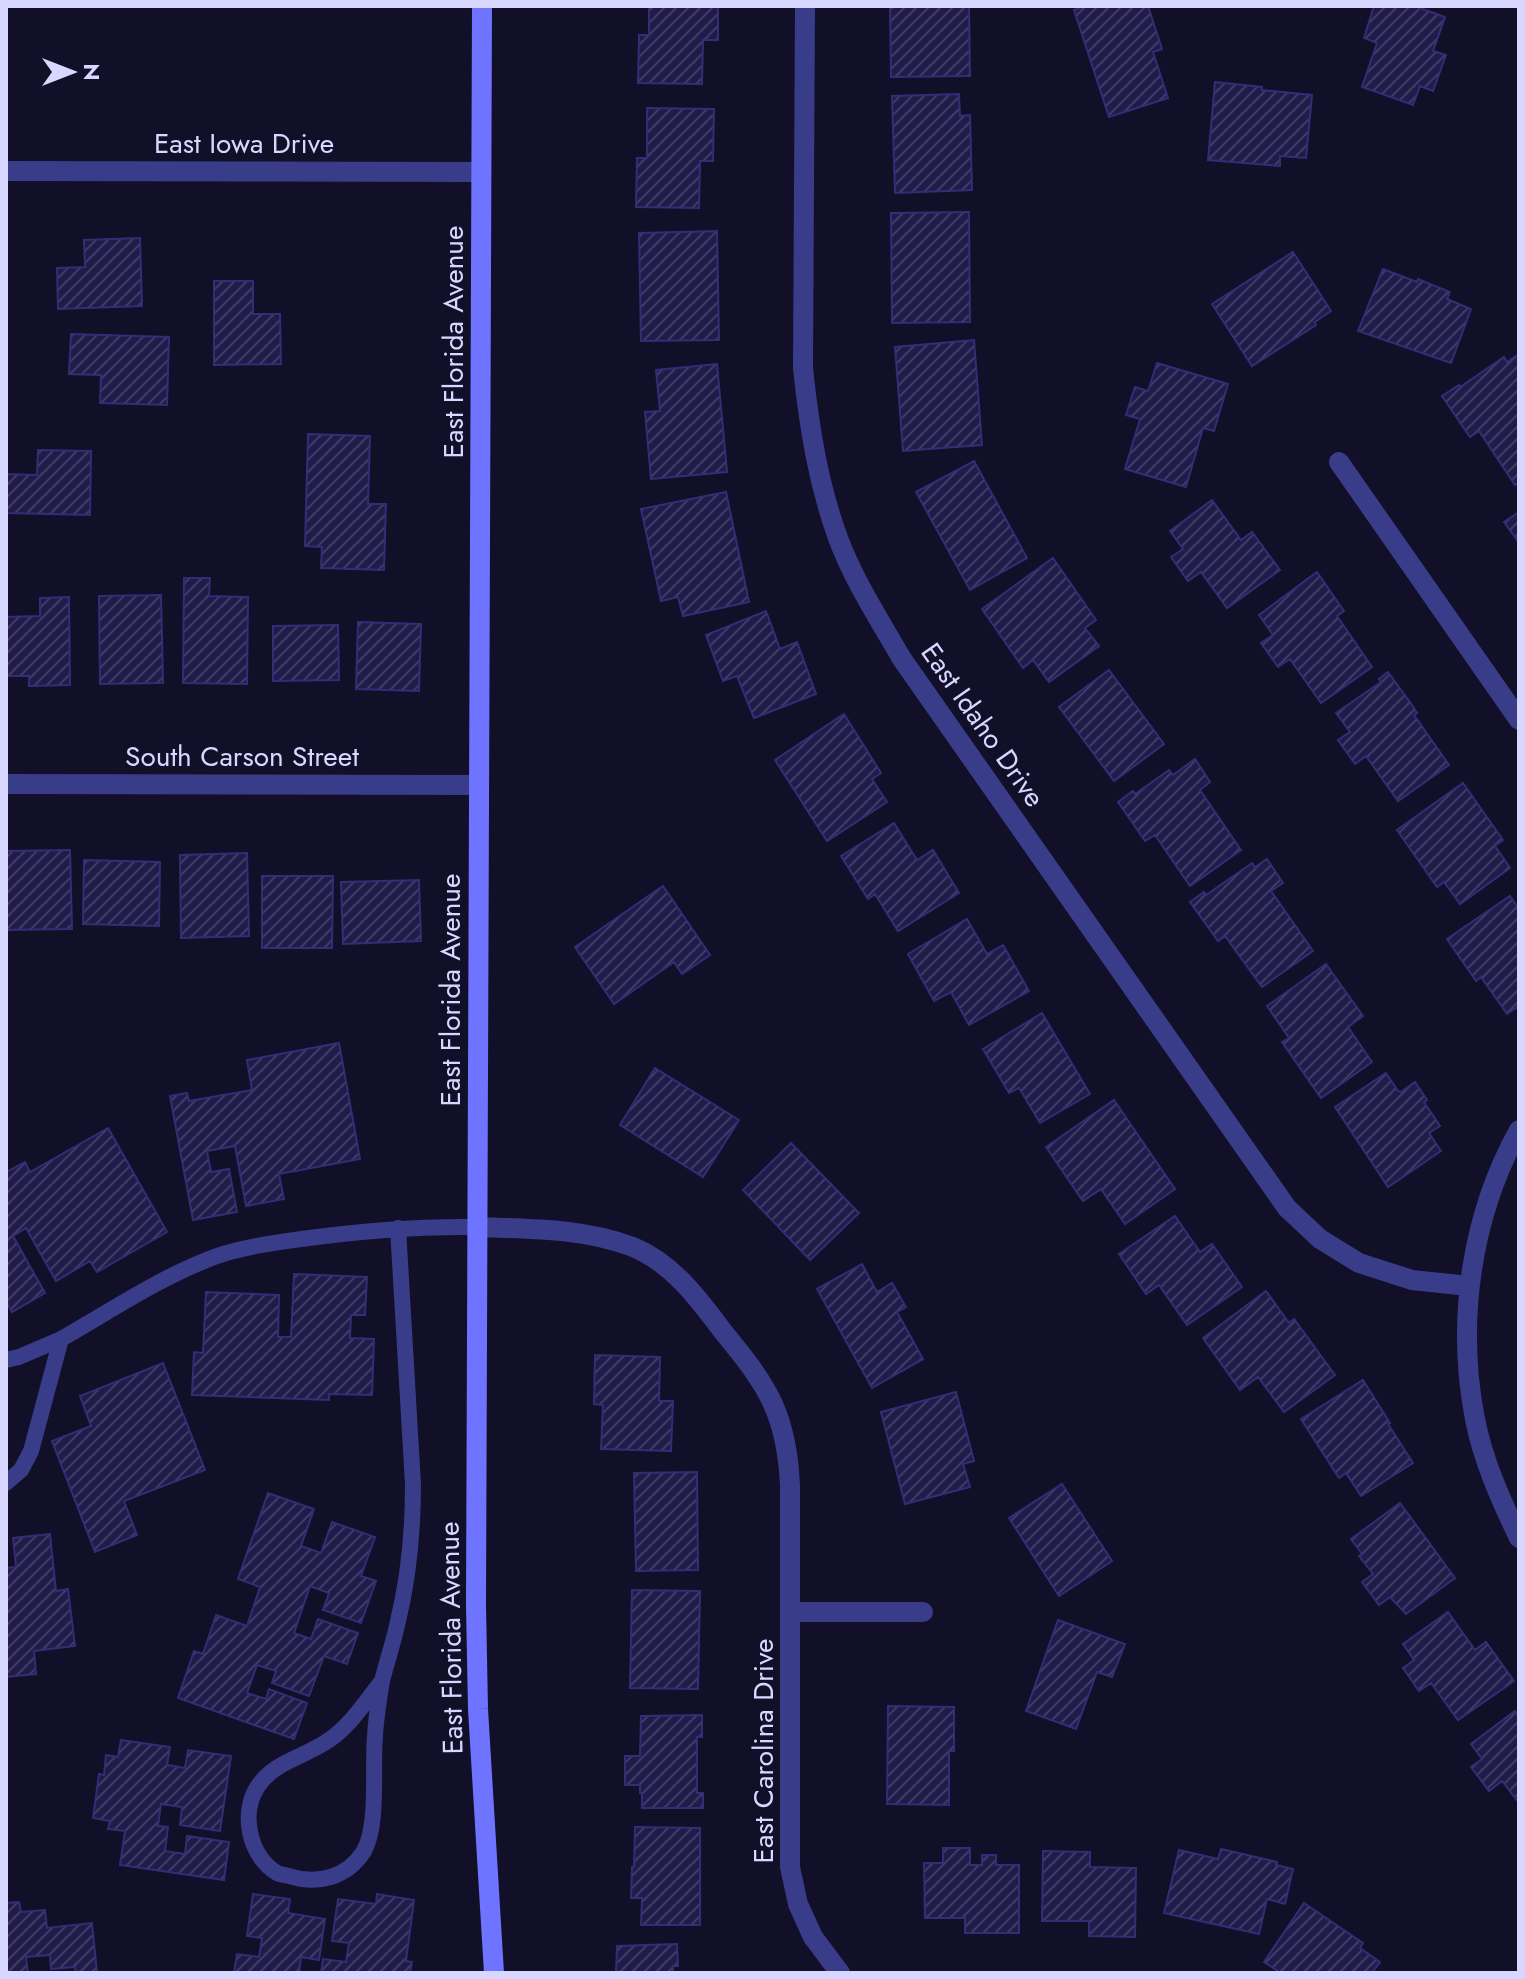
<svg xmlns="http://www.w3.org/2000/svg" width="1525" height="1979" viewBox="0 0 1525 1979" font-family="Jost,sans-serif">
	<defs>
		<pattern id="building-hatch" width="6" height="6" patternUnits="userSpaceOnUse" patternTransform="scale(2)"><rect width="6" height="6" fill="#211b4a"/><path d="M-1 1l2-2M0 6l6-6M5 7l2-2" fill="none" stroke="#403b65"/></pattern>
	</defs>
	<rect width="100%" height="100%" fill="#120f28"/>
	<path fill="url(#building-hatch)" stroke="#362c76" stroke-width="2" d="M 649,6 L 718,6 L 718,40 L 703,40 L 702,84 L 638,83 L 639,35 L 649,35 Z
		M 890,6 L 969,6 L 970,76 L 891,77 Z
		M 1087,6 L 1148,6 L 1162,49 L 1153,52 L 1168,98 L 1109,117 L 1074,10 Z
		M 1374,6 L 1415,6 L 1445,17 L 1433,51 L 1446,55 L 1433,91 L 1420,86 L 1413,105 L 1362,87 L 1377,43 L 1364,38 Z
		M 1215,82 L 1262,87 L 1262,90 L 1312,95 L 1306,158 L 1280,156 L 1280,166 L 1208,160 Z
		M 959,94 L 960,116 L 970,115 L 972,190 L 895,193 L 892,96 Z
		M 647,108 L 714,109 L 713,161 L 700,161 L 699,208 L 636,207 L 637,158 L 647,158 Z
		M 969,212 L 970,322 L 892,323 L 891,213 Z
		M 717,231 L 719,340 L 641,341 L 639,233 Z
		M 140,238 L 142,306 L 58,309 L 57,268 L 85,267 L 84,240 Z
		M 1293,252 L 1331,311 L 1315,322 L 1316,325 L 1252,366 L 1212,304 Z
		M 1383,269 L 1417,282 L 1418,279 L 1450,292 L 1447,299 L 1471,309 L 1451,363 L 1358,331 Z
		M 214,281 L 253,281 L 253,314 L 280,314 L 281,364 L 214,365 Z
		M 71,334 L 169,337 L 167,405 L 100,403 L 101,375 L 69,374 Z
		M 974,340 L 982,445 L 903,451 L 895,347 Z
		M 1519,354 L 1519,482 L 1515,485 L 1479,431 L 1470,437 L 1442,396 L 1459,385 L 1460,387 L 1504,357 L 1507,362 Z
		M 1157,363 L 1228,384 L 1214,431 L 1203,428 L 1186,487 L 1125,469 L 1140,419 L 1126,415 L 1135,387 L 1148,391 Z
		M 717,364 L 727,472 L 651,479 L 645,412 L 660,411 L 656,370 Z
		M 308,434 L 370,436 L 368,504 L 386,504 L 384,570 L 321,568 L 322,547 L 305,546 Z
		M 38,450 L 91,451 L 90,515 L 6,513 L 6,474 L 37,475 Z
		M 974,461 L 1027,558 L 970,590 L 916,492 Z
		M 726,492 L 749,602 L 683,616 L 678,597 L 661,601 L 641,509 Z
		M 1212,500 L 1241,540 L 1252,532 L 1280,570 L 1227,608 L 1201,572 L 1188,581 L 1171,557 L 1183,549 L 1170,531 Z
		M 1519,512 L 1519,543 L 1504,522 Z
		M 1053,558 L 1096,620 L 1085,628 L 1099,646 L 1049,682 L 1033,660 L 1023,668 L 982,609 Z
		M 1317,572 L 1344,611 L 1337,616 L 1372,667 L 1321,703 L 1290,659 L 1278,667 L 1261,643 L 1273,635 L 1259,615 Z
		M 184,578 L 210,578 L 209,596 L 248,597 L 247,684 L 183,683 Z
		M 161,595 L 163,683 L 100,684 L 99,596 Z
		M 69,597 L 70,685 L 29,686 L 29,676 L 7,676 L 6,617 L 40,616 L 40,598 Z
		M 766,611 L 780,649 L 797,642 L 816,694 L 754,718 L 737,676 L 723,681 L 706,635 Z
		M 358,622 L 421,624 L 419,691 L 356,689 Z
		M 338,625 L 339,680 L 273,681 L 273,626 Z
		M 1109,670 L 1164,744 L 1114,781 L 1059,707 Z
		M 1388,672 L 1412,705 L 1417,713 L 1414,715 L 1449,765 L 1398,801 L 1366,756 L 1355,764 L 1338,740 L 1350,732 L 1336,713 L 1381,682 L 1379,679 Z
		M 844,714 L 881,773 L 872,779 L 887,802 L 827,841 L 775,760 Z
		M 1195,759 L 1210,782 L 1200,790 L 1241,850 L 1190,886 L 1155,835 L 1145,841 L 1118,802 L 1133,791 L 1135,794 L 1169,770 L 1173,775 Z
		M 1463,783 L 1503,840 L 1495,846 L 1510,868 L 1460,904 L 1444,882 L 1437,887 L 1397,830 Z
		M 894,823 L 917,860 L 933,850 L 959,893 L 898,931 L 875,894 L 868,899 L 841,856 Z
		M 70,850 L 72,929 L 6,930 L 6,851 Z
		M 247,853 L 249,936 L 181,938 L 180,855 Z
		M 1267,859 L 1283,883 L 1271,891 L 1313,951 L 1262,987 L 1225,936 L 1218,941 L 1190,902 L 1204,892 L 1206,895 L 1252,863 L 1255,867 Z
		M 84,860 L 160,862 L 159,926 L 83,924 Z
		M 262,876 L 333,876 L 332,948 L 262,948 Z
		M 419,880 L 421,941 L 343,944 L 341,882 Z
		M 663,886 L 710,955 L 682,974 L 674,962 L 614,1004 L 575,947 Z
		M 1510,896 L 1519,909 L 1519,1006 L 1507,1014 L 1481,977 L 1476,981 L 1447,939 Z
		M 967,919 L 987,954 L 1003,945 L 1029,991 L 969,1025 L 951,992 L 934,1001 L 908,954 Z
		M 1326,964 L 1363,1016 L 1348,1027 L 1372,1062 L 1321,1098 L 1282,1042 L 1289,1038 L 1267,1006 Z
		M 1042,1013 L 1090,1094 L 1040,1123 L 1019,1088 L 1009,1093 L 983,1049 Z
		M 339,1043 L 360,1159 L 279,1174 L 284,1199 L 246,1206 L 235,1146 L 207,1151 L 211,1172 L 229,1169 L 237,1212 L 193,1220 L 170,1096 L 187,1093 L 189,1101 L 252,1090 L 247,1060 Z
		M 655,1068 L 739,1120 L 703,1177 L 620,1125 Z
		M 1386,1073 L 1398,1091 L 1401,1092 L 1415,1082 L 1427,1100 L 1424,1102 L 1440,1126 L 1429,1133 L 1441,1151 L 1388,1187 L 1335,1107 Z
		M 1114,1100 L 1175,1189 L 1125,1224 L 1101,1189 L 1083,1201 L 1046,1147 Z
		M 108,1128 L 167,1232 L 97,1272 L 90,1261 L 56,1281 L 26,1228 L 13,1236 L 45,1293 L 12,1312 L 6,1301 L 6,1172 L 25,1162 L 30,1172 Z
		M 791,1143 L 859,1213 L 810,1260 L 743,1190 Z
		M 1175,1216 L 1200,1252 L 1212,1244 L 1242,1287 L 1187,1325 L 1159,1285 L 1146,1294 L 1119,1254 Z
		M 862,1264 L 877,1292 L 892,1283 L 906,1307 L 897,1312 L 923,1359 L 872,1388 L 817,1289 Z
		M 294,1274 L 367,1277 L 365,1315 L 351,1315 L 350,1338 L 374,1339 L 372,1395 L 329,1394 L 329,1400 L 192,1395 L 194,1352 L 203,1353 L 206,1292 L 279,1295 L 278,1337 L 291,1337 Z
		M 1266,1291 L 1289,1323 L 1294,1319 L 1335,1375 L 1284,1412 L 1258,1377 L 1240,1390 L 1203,1338 Z
		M 595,1355 L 660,1357 L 659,1401 L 673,1401 L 671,1451 L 601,1449 L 603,1405 L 594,1404 Z
		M 163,1363 L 205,1470 L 124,1501 L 137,1535 L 95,1552 L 52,1441 L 91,1426 L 80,1396 Z
		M 1363,1380 L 1390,1423 L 1388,1424 L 1413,1463 L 1361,1496 L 1346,1473 L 1339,1478 L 1301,1419 Z
		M 956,1392 L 974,1461 L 963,1464 L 970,1487 L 905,1504 L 881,1412 Z
		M 697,1472 L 698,1570 L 636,1571 L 634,1473 Z
		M 1062,1484 L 1112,1561 L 1059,1596 L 1009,1518 Z
		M 268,1493 L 314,1509 L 301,1546 L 321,1553 L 332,1522 L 375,1537 L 361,1576 L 376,1581 L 361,1623 L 323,1610 L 329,1593 L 310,1586 L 294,1633 L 311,1639 L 318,1619 L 358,1633 L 347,1664 L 324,1656 L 309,1696 L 272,1683 L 276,1671 L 257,1665 L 247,1693 L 266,1699 L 269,1689 L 307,1703 L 294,1739 L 178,1698 L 194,1651 L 203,1654 L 216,1615 L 247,1626 L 260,1587 L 238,1579 Z
		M 1400,1503 L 1455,1578 L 1406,1614 L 1390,1597 L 1379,1605 L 1362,1582 L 1373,1574 L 1359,1556 L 1362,1554 L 1351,1539 Z
		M 50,1534 L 56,1591 L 68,1589 L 75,1646 L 34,1651 L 36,1674 L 6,1677 L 6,1568 L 16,1567 L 13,1538 Z
		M 632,1590 L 700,1591 L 698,1689 L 630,1688 Z
		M 1448,1612 L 1475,1650 L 1486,1642 L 1514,1681 L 1458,1720 L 1431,1683 L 1419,1691 L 1403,1668 L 1414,1660 L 1403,1644 Z
		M 1058,1620 L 1125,1644 L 1112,1677 L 1097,1672 L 1076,1729 L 1026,1711 Z
		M 888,1706 L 954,1707 L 954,1751 L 949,1751 L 949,1805 L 887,1804 Z
		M 1515,1711 L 1519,1717 L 1519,1803 L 1502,1781 L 1489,1791 L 1471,1767 L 1482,1759 L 1471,1744 Z
		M 702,1715 L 702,1737 L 697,1737 L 697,1793 L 703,1793 L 703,1808 L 642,1808 L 642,1793 L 640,1793 L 640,1785 L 625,1785 L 625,1756 L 640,1756 L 641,1716 Z
		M 121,1740 L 170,1747 L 167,1765 L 185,1768 L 188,1750 L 231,1756 L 220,1831 L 180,1825 L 182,1807 L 161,1804 L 158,1826 L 168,1827 L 165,1851 L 185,1854 L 187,1836 L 229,1842 L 224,1880 L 120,1865 L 125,1831 L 108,1829 L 110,1821 L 93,1818 L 99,1774 L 104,1775 L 106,1755 L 118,1757 Z
		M 635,1827 L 700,1828 L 700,1925 L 641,1925 L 642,1898 L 631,1898 L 632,1867 L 634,1867 Z
		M 943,1848 L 970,1848 L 970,1865 L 982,1865 L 982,1855 L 996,1855 L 996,1865 L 1019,1865 L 1019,1933 L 965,1933 L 965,1918 L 925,1918 L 924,1863 L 943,1863 Z
		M 1221,1849 L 1277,1862 L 1276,1865 L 1293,1869 L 1285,1904 L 1267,1899 L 1259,1934 L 1164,1913 L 1179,1850 L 1218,1859 Z
		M 1043,1851 L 1090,1852 L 1090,1867 L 1136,1868 L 1135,1937 L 1089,1936 L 1089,1921 L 1042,1921 Z
		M 253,1894 L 290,1899 L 288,1913 L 325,1919 L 319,1960 L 301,1957 L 299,1973 L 234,1973 L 237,1954 L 259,1957 L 262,1938 L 247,1936 Z
		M 377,1894 L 414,1900 L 406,1961 L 412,1962 L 410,1973 L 321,1973 L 323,1959 L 346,1962 L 349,1943 L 332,1941 L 338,1899 L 376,1904 Z
		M 19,1902 L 21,1912 L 45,1910 L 47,1928 L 92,1923 L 97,1973 L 76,1973 L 75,1967 L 51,1969 L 50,1955 L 26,1957 L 28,1973 L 6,1973 L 6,1903 Z
		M 1304,1903 L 1363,1943 L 1360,1948 L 1380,1962 L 1372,1973 L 1281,1973 L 1264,1962 Z
		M 677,1944 L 678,1966 L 673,1966 L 673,1973 L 616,1973 L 617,1946 Z"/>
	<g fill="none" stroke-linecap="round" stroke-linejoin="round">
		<path stroke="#393c88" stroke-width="16" d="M 61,1339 C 112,1310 162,1276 217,1256 C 243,1247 273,1243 301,1239 C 359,1231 418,1226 477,1227
			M 6,1360 L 19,1357 L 61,1339 L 31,1451 L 21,1470 L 6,1483
			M 382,1681 C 379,1699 376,1717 375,1736 C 372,1767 379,1824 364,1851 C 347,1878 317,1885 289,1876 C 285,1875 281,1875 277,1873 C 249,1856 240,1813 258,1786 C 275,1761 305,1757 329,1740 C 351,1725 365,1702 382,1681 Z
			M 382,1681 C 387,1661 394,1641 398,1621 C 409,1576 413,1530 413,1484 L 398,1228"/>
		<path stroke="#393c88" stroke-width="20" d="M 805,6 L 803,368 C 809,426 818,483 838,538 C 854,581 879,619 902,659 L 1287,1208 L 1320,1239 L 1359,1263 L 1412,1280 L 1469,1286
			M 6,171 L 481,172
			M 1339,462 L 1519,720
			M 6,784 L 478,785
			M 1519,1130 C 1471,1216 1456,1322 1475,1419 C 1483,1461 1501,1500 1519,1538
			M 477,1227 C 530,1229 583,1228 633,1247 C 674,1264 699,1300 725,1334 C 743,1356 761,1378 773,1404 C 785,1431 789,1458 790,1487 L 790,1867 L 798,1904 L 813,1937 L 840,1973
			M 790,1612 L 923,1612"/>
		<path stroke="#6e74ff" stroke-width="20" d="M 482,6 L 476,1605 L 478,1709 L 494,1973"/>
	</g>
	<g text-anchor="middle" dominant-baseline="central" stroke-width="8" stroke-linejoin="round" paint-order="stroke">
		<g font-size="28" fill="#d8d7ff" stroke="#120f28">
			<text x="244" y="143">East Iowa Drive</text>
			<text transform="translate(453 342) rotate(-90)">East Florida Avenue</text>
			<text transform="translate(983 725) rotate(55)">East Idaho Drive</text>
			<text x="242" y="756">South Carson Street</text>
			<text transform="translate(450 990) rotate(-90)">East Florida Avenue</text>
			<text transform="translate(451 1638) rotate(-91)">East Florida Avenue</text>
			<text transform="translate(763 1751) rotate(-90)">East Carolina Drive</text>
		</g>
	</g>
	<rect width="1525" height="1979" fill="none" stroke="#d8d7ff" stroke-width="16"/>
	<g transform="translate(72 72) rotate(90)" stroke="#120f28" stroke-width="6" paint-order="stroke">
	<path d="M0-6L14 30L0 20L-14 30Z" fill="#d8d7ff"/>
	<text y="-12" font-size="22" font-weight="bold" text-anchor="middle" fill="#d8d7ff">N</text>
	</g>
</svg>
